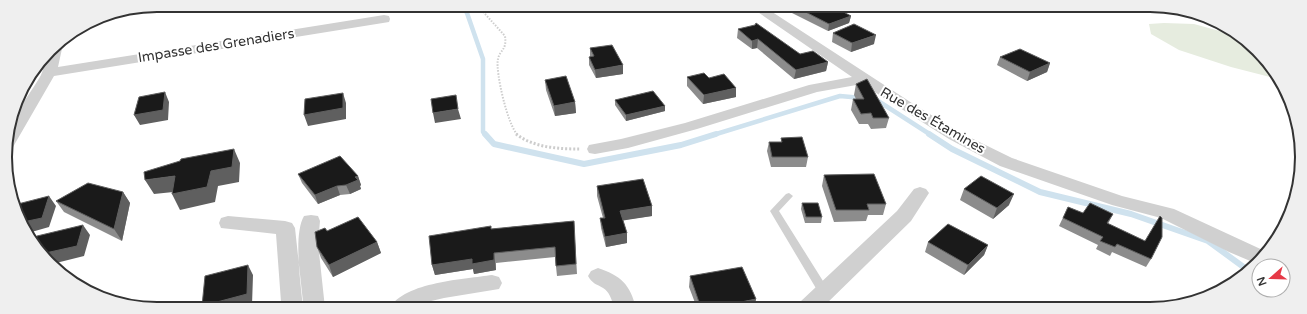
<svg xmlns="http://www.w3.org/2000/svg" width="1307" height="314" font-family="'Varela Round',sans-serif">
<rect width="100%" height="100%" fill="#fff"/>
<path fill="#e6ecdf" d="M1164 23 1194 24 1238 36 1271 65 1278 79 1231 67 1179 50 1151 34 1149 24Z"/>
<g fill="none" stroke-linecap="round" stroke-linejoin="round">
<path stroke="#cfe2ee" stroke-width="4.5" d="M461 5 467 13 483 59V132L486 135
M875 99 931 135
M713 135 840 96 862 98"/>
<path stroke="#cfe2ee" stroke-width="6" d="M485 134 494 144 584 164 681 145 716 134
M929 134 952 149 1040 192 1131 214 1208 241 1249 271"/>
<path stroke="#cdcdcd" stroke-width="2" stroke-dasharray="1.5 1.5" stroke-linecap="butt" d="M477 5 505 36C507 51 500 49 498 59 495 71 508 127 518 135"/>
<path stroke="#cdcdcd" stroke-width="3" stroke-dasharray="2 2" stroke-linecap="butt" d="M516 134C534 148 560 149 581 149"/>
<path fill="#d0d0d0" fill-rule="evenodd" d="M789 193 793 196 779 211 828 289 829 292 828 295 824 296 820 295 770 211 786 194Z"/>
<path fill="#d0d0d0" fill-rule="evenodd" d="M749 6H763L918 107 961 133 1012 158 1122 196 1174 209 1267 252 1258 264 1255 263 1229 252 1161 218 1112 205 1000 166 949 139 862 84 817 92 697 129 628 148 595 154 589 153 587 149 589 145 621 139 685 123 809 85 852 77Z
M384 15 389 16 390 19 389 22 54 76 13 147 11 151 6 152C3 125 29 97 41 75 47 62 45 50 60 41L63 44 58 67Z
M920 187 926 189 929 193 911 221 822 308H797L800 302 897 211 914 189Z
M311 215 318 216 320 221 318 243 325 308H303C301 285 293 235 304 216Z
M228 216 285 221 292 223 295 228 303 302 301 308H279L281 302 276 234 221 228 219 223 221 218Z
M598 268C621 276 630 284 636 308H614C608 280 596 291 588 276L591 271Z
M492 275 499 277 502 283 499 289 444 298 427 302 417 308H390C404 282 466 279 492 275Z"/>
</g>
<path fill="#8c8c8c" d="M778 6H842L841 11 851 16 849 23 828 31Z
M738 29 800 54 828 62 826 71 794 79 757 48 752 49 737 38Z
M833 33 874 44 851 52 832 42Z
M590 48 623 74 596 78 589 65V57H590Z
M1000 57 1050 63 1047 72 1027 81 997 65Z
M687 77 709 78 736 97 703 104 687 86Z
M545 80 575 102 576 113 555 116 546 90Z
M856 84 889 118 886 128 871 129 868 124H859L851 110 853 99H856L854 95Z
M615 100 665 106V111L626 121 615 105Z
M781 138 808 157 806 167H771L767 151 769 142H781Z
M298 174 358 176 361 185 360 186 361 189 350 194 340 195 318 204 302 183Z
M824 175 886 204 883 215H868L866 221 834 222 822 186Z
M597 186 652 206V216L623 220 627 233V243L606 247 601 228 600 218H603L597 196Z
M964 189 1009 205 993 219 960 200Z
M123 192 130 203 122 241 64 212 56 201Z
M802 203 822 217 821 223H805L801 209Z
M1068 207 1083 213 1113 214 1108 224 1151 259 1146 267 1112 252 1110 256 1096 249 1098 245 1059 226Z
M574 221 577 274 557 276 555 257 496 263V270L474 274 473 269 435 275 432 265 491 229Z
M327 231 377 242 381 253 333 277 321 258 317 247Z
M928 242 988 245 984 255 964 275 925 252Z
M690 276 755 308H697L689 287Z"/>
<path fill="#5f5f5f" d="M842 6 841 14 836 8Z
M851 16 849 23 828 31 829 24Z
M876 35 874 44 851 52 852 43Z
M758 39 757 48 752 49V41Z
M828 62 826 71 794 79 796 70Z
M1050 63 1047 72 1027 81 1030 72Z
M623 65V74L596 78 595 70Z
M736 88V97L703 104 704 95Z
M165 92 169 102 168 120 140 125 134 115Z
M343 93 346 103V119L308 126 304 115Z
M575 102 576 113 555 116 554 106Z
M665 106V111L626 121V115Z
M458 109 461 119 435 123 433 113Z
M234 149 240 163 239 182 218 186 215 202 180 210 172 194 211 171Z
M175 176 183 191 154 194 145 180Z
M358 176 361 185 360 186 361 189 350 194 346 185 355 177Z
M337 186 340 195 318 204 315 195Z
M123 192 130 203 122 241 114 229Z
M1014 194 1009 205 993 219 997 208Z
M49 196 56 206 49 227 28 233 23 222Z
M652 206V216L620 221V211Z
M83 225 90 235 84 256 52 264 41 254Z
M627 233V243L606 247 605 237Z
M377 242 381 253 333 277 329 265Z
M988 245 984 255 964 275 968 265Z
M494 253 496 270 474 274 473 269 435 275 432 265Z
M248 265 253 275 252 305 241 308H202V306Z
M756 299 755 308H711Z"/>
<path fill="#1a1a1a" stroke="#5f5f5f" d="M794 6H842L836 8 851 16 829 24Z
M756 23 800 54 813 51 828 62 796 70 758 39 752 41 738 29 755 25Z
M854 24 876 35 852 43 833 33Z
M612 45 623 65 595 70 589 57 594 56 590 48Z
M1020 49 1050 63 1030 72 1000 57Z
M704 73 709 78 724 74 736 88 704 95 687 77Z
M566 76 575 102 554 106 545 80Z
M867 79 889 118H873L871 113 861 114 853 99H864L856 84Z
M653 91 665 106 626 115 615 100Z
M165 92 163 110 134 115 139 97Z
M343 93V108L304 115 305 99Z
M456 95 458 109 433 113 431 99Z
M802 137 808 157H772L769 142H782L781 138Z
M234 149 232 167 211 171 207 187 172 194 175 176 145 180 144 172 180 161 181 159Z
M340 156 358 176 355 177 358 180 346 185 337 186 315 195 298 174Z
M874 174 886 204H867L869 210H836L824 175Z
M981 176 1014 194 997 208 964 189Z
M643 179 652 206 620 211 627 233 605 237 600 218H605L597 186Z
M88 183 123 192 114 229 56 201Z
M49 196 42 218 23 222 14 205Z
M802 203H818L822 217H806Z
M1090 203 1113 214 1107 223 1145 241 1160 216 1162 218V237L1151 259 1117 244 1115 247 1100 241 1103 237 1063 218 1068 207 1083 213Z
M358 217 377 242 329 265 317 247 315 232 325 228 327 231Z
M574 221 576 264 556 266 555 247 494 253V260L472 264V259L432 265 429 236 491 226V229Z
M948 224 988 245 968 265 928 242Z
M83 225 77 246 41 254 37 250 34 245 37 236Z
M248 265 247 294 202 306 205 276Z
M742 267 756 299 711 308H701L690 276Z"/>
<g text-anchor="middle" stroke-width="4" stroke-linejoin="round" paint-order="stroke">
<g font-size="14" fill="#333" stroke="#fff">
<text transform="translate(216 45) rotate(-9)" y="5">Impasse des Grenadiers</text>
<text transform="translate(933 120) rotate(30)" y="5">Rue des Étamines</text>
</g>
</g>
<path d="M0 0H1307V314H0ZM157 12H1150A145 145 0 0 1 1295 157V157A145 145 0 0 1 1150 302H157A145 145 0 0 1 12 157V157A145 145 0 0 1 157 12Z" fill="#efefef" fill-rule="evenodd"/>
<path fill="none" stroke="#333" stroke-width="2" d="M157 12H1150A145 145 0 0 1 1295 157V157A145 145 0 0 1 1150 302H157A145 145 0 0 1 12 157V157A145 145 0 0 1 157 12Z"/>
<g transform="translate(1271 278) rotate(250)"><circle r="19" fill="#ffffff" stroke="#adadad"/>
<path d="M0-3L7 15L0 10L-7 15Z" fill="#e63946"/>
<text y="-6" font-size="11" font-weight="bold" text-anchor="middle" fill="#333333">N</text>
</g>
</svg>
